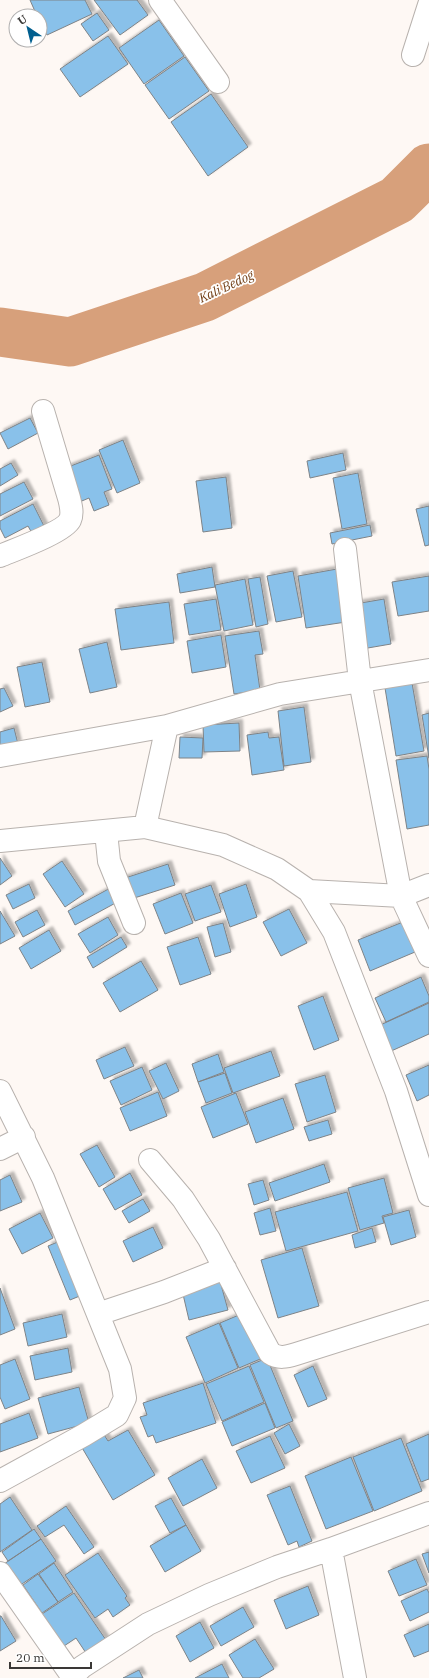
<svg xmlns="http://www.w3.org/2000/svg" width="429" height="1678" font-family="'IBM Plex Serif',serif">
<defs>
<filter id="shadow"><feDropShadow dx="3.5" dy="-3.5" stdDeviation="1" flood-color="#0004"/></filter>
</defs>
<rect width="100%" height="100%" fill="#fef8f4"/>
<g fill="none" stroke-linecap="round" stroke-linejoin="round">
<path stroke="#d7a07b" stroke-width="49" d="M0 332 70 342 205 297 397 200 429 168"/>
</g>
<path fill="#89c1ea" stroke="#7e8387" filter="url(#shadow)" d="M30 0H85L92 14 47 35 40 22V16H37Z
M94 0H137L148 15 120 35Z
M97 13 109 30 93 41 81 24Z
M159 20 184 56 144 84 119 48Z
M108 36 128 64 80 97 60 69Z
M185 57 209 91 169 119 145 85Z
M211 94 248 147 208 176 171 122Z
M30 418 38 433 8 449 0 433Z
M123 440 140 483 117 493 99 450Z
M343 453 346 470 310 478 307 461Z
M99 455 112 489 104 492 109 505 94 511 89 498 77 503 63 469Z
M11 463 18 475 0 486V469Z
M358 473 367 524 342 529 333 478Z
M226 477 232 528 203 532 196 481Z
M24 482 33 499 0 516V494Z
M33 504 45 528 33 535 28 526 5 538 0 528V521Z
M429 506V545L425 546 416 509Z
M370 525 372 536 332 544 330 533Z
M212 567 215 587 180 593 177 574Z
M337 569 346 622 306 628 298 576Z
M293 571 302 617 276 622 267 576Z
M429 576V611L398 616 392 582Z
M260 577 268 624 256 627 248 579Z
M245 579 253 625 224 631 215 585Z
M216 599 221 630 189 635 184 604Z
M384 599 391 644 362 649 355 604Z
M169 602 174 643 121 650 115 609Z
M259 631 263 654 255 655 260 690 234 694 225 636Z
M221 635 226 667 192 673 187 641Z
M107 642 117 687 90 693 79 649Z
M42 662 50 702 25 707 17 667Z
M412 683 424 751 396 756 385 688Z
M4 688 13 706 0 712V689Z
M304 707 311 762 284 766 278 711Z
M429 713V758L422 715Z
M239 723 240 751 204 752 203 725Z
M14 728 18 744 0 749V732Z
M268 732 269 738 279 737 284 770 252 775 247 735Z
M180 737 203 738 202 758H179Z
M427 756 429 769V825L407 829 396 760Z
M0 858 12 876 0 885Z
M62 861 84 894 65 907 43 874Z
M168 864 175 885 128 900 122 879Z
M29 884 35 898 13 909 6 895Z
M246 884 257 917 230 927 219 894Z
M211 885 221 912 195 921 185 894Z
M114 886 121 900 75 925 68 911Z
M181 893 193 923 165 934 153 904Z
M289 909 307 943 281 956 263 922Z
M37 910 45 925 23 937 15 922Z
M0 911 15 936 0 944Z
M108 917 118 935 90 953 78 934Z
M403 922 415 952 370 971 358 940Z
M223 923 231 952 215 957 207 927Z
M49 930 61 951 31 969 19 948Z
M121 937 127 947 93 968 87 957Z
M198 937 211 974 180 985 167 947Z
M141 961 158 990 120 1012 103 983Z
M421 977 429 996V1002L386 1022 375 998Z
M323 996 339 1040 314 1050 298 1006Z
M429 1003V1034L389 1052 378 1026Z
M125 1047 134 1066 104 1079 96 1060Z
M271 1051 280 1076 233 1093 224 1068Z
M218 1054 224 1072 198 1082 192 1064Z
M166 1063 179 1091 163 1099 149 1071Z
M429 1065V1095L417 1101 406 1075Z
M142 1067 152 1090 121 1105 110 1081Z
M225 1073 232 1093 206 1103 198 1082Z
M325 1075 336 1112 307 1122 295 1084Z
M158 1092 167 1116 130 1131 120 1108Z
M236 1093 248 1124 213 1138 201 1107Z
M283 1098 294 1129 256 1143 245 1112Z
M328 1120 332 1134 309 1141 304 1127Z
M97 1145 115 1177 99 1187 80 1154Z
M324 1164 330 1182 275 1201 269 1183Z
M130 1173 142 1195 115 1210 103 1189Z
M10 1175 22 1202 0 1211V1180Z
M384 1178 393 1213 382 1216 384 1223 360 1230 348 1188Z
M263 1180 269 1200 254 1205 248 1184Z
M347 1192 358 1231 286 1251 275 1212Z
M143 1199 150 1211 129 1223 122 1211Z
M270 1208 276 1231 260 1235 254 1213Z
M409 1210 416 1237 391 1245 383 1217Z
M40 1213 53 1238 22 1254 9 1229Z
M153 1227 163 1248 133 1262 123 1241Z
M372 1228 376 1242 355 1248 352 1235Z
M65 1239 87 1293 70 1300 48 1246Z
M302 1248 319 1306 278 1318 261 1260Z
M220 1281 228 1310 189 1320 182 1290Z
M0 1288 15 1329 0 1335Z
M246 1312 265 1357 239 1368 220 1323Z
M62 1314 67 1337 28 1346 23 1323Z
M219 1323 238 1368 205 1383 186 1337Z
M68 1348 72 1372 35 1380 30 1356Z
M267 1358 293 1421 276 1428 250 1365Z
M15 1359 30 1399 5 1409 0 1397V1365Z
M249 1366 264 1402 222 1421 206 1384Z
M313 1366 327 1399 308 1407 294 1375Z
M203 1383 216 1423 156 1443 153 1435 148 1437 140 1417 147 1415 143 1403Z
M79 1387 89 1423 48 1434 38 1398Z
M265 1403 275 1428 232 1446 222 1422Z
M29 1413 38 1438 0 1452V1424Z
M289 1424 300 1446 285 1454 274 1433Z
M128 1430 155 1475 113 1500 81 1446 103 1433 108 1441Z
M429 1434V1479L421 1482 406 1444Z
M270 1436 285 1468 251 1483 236 1451Z
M401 1438 422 1491 374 1511 353 1457Z
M351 1457 373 1511 326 1529 305 1476Z
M202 1459 217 1488 183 1506 168 1478Z
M290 1486 312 1541 299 1547 297 1541 288 1545 267 1495Z
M10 1497 32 1530 0 1552V1504Z
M171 1498 186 1525 170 1533 155 1506Z
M66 1506 94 1547 84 1554 64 1525 45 1537 37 1526Z
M186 1525 201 1551 165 1572 150 1546Z
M34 1529 41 1539 8 1561 2 1552Z
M41 1539 56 1561 19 1586 4 1564Z
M429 1552V1573L422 1554Z
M98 1553 127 1596 125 1598 130 1605 113 1617 108 1609 95 1618 65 1575Z
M416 1559 427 1585 399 1596 388 1571Z
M54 1563 73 1592 58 1602 39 1574Z
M38 1574 58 1602 42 1613 23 1585Z
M308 1586 319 1615 286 1629 274 1600Z
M427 1589 429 1593V1612L410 1621 401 1601Z
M74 1593 106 1640 86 1653 76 1638 64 1646 42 1614Z
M243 1607 254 1627 221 1646 210 1626Z
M0 1616H1L16 1641 0 1651Z
M200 1622 214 1648 190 1662 176 1636Z
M429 1624V1651L414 1657 404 1635Z
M255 1639 274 1669 259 1678H243L229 1655Z
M222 1664 229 1678H195Z
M139 1670 143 1678H123Z"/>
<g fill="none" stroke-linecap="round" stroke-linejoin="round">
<defs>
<path id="minor" d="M160 0 218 82
M413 55 429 5
M345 549 360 681 401 896 429 885
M0 556C14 550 64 532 70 520 73 513 71 506 69 498L43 411
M0 756 167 726
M145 827 167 726 280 694 429 670
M106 832 109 861 134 923
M0 841 145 827 223 845 277 869 309 891 334 932 396 1091 429 1195
M309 891 401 896 429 956
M0 1091 43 1178 120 1369 125 1398 117 1415 84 1435 0 1481
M0 1149 24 1137
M150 1160 183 1199 209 1239 270 1353C279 1359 286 1357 296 1354L429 1312
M98 1314 164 1292 225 1268
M331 1549 355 1678
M0 1573 72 1676
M71 1678 82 1667 148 1624 209 1595 277 1567 331 1549 429 1513"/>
</defs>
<use href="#minor" stroke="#b8b2ae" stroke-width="24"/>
<use href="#minor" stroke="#fff" stroke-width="22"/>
</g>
<g text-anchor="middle" stroke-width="3.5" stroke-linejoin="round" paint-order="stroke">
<g font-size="13" font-style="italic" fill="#723e15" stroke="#fff">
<text transform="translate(226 286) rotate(-25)" y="5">Kali Bedog</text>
</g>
</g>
<g transform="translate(28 28) rotate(325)"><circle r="19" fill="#ffffff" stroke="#b0afaf"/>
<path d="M0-3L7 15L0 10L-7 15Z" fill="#015f8f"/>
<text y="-6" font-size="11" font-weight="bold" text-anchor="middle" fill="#3a3836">U</text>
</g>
<path d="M10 1662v6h81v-6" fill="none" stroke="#3a3836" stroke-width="2"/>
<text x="16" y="1662" font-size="12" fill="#3a3836" stroke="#ffffff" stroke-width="3" paint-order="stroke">20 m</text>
</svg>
